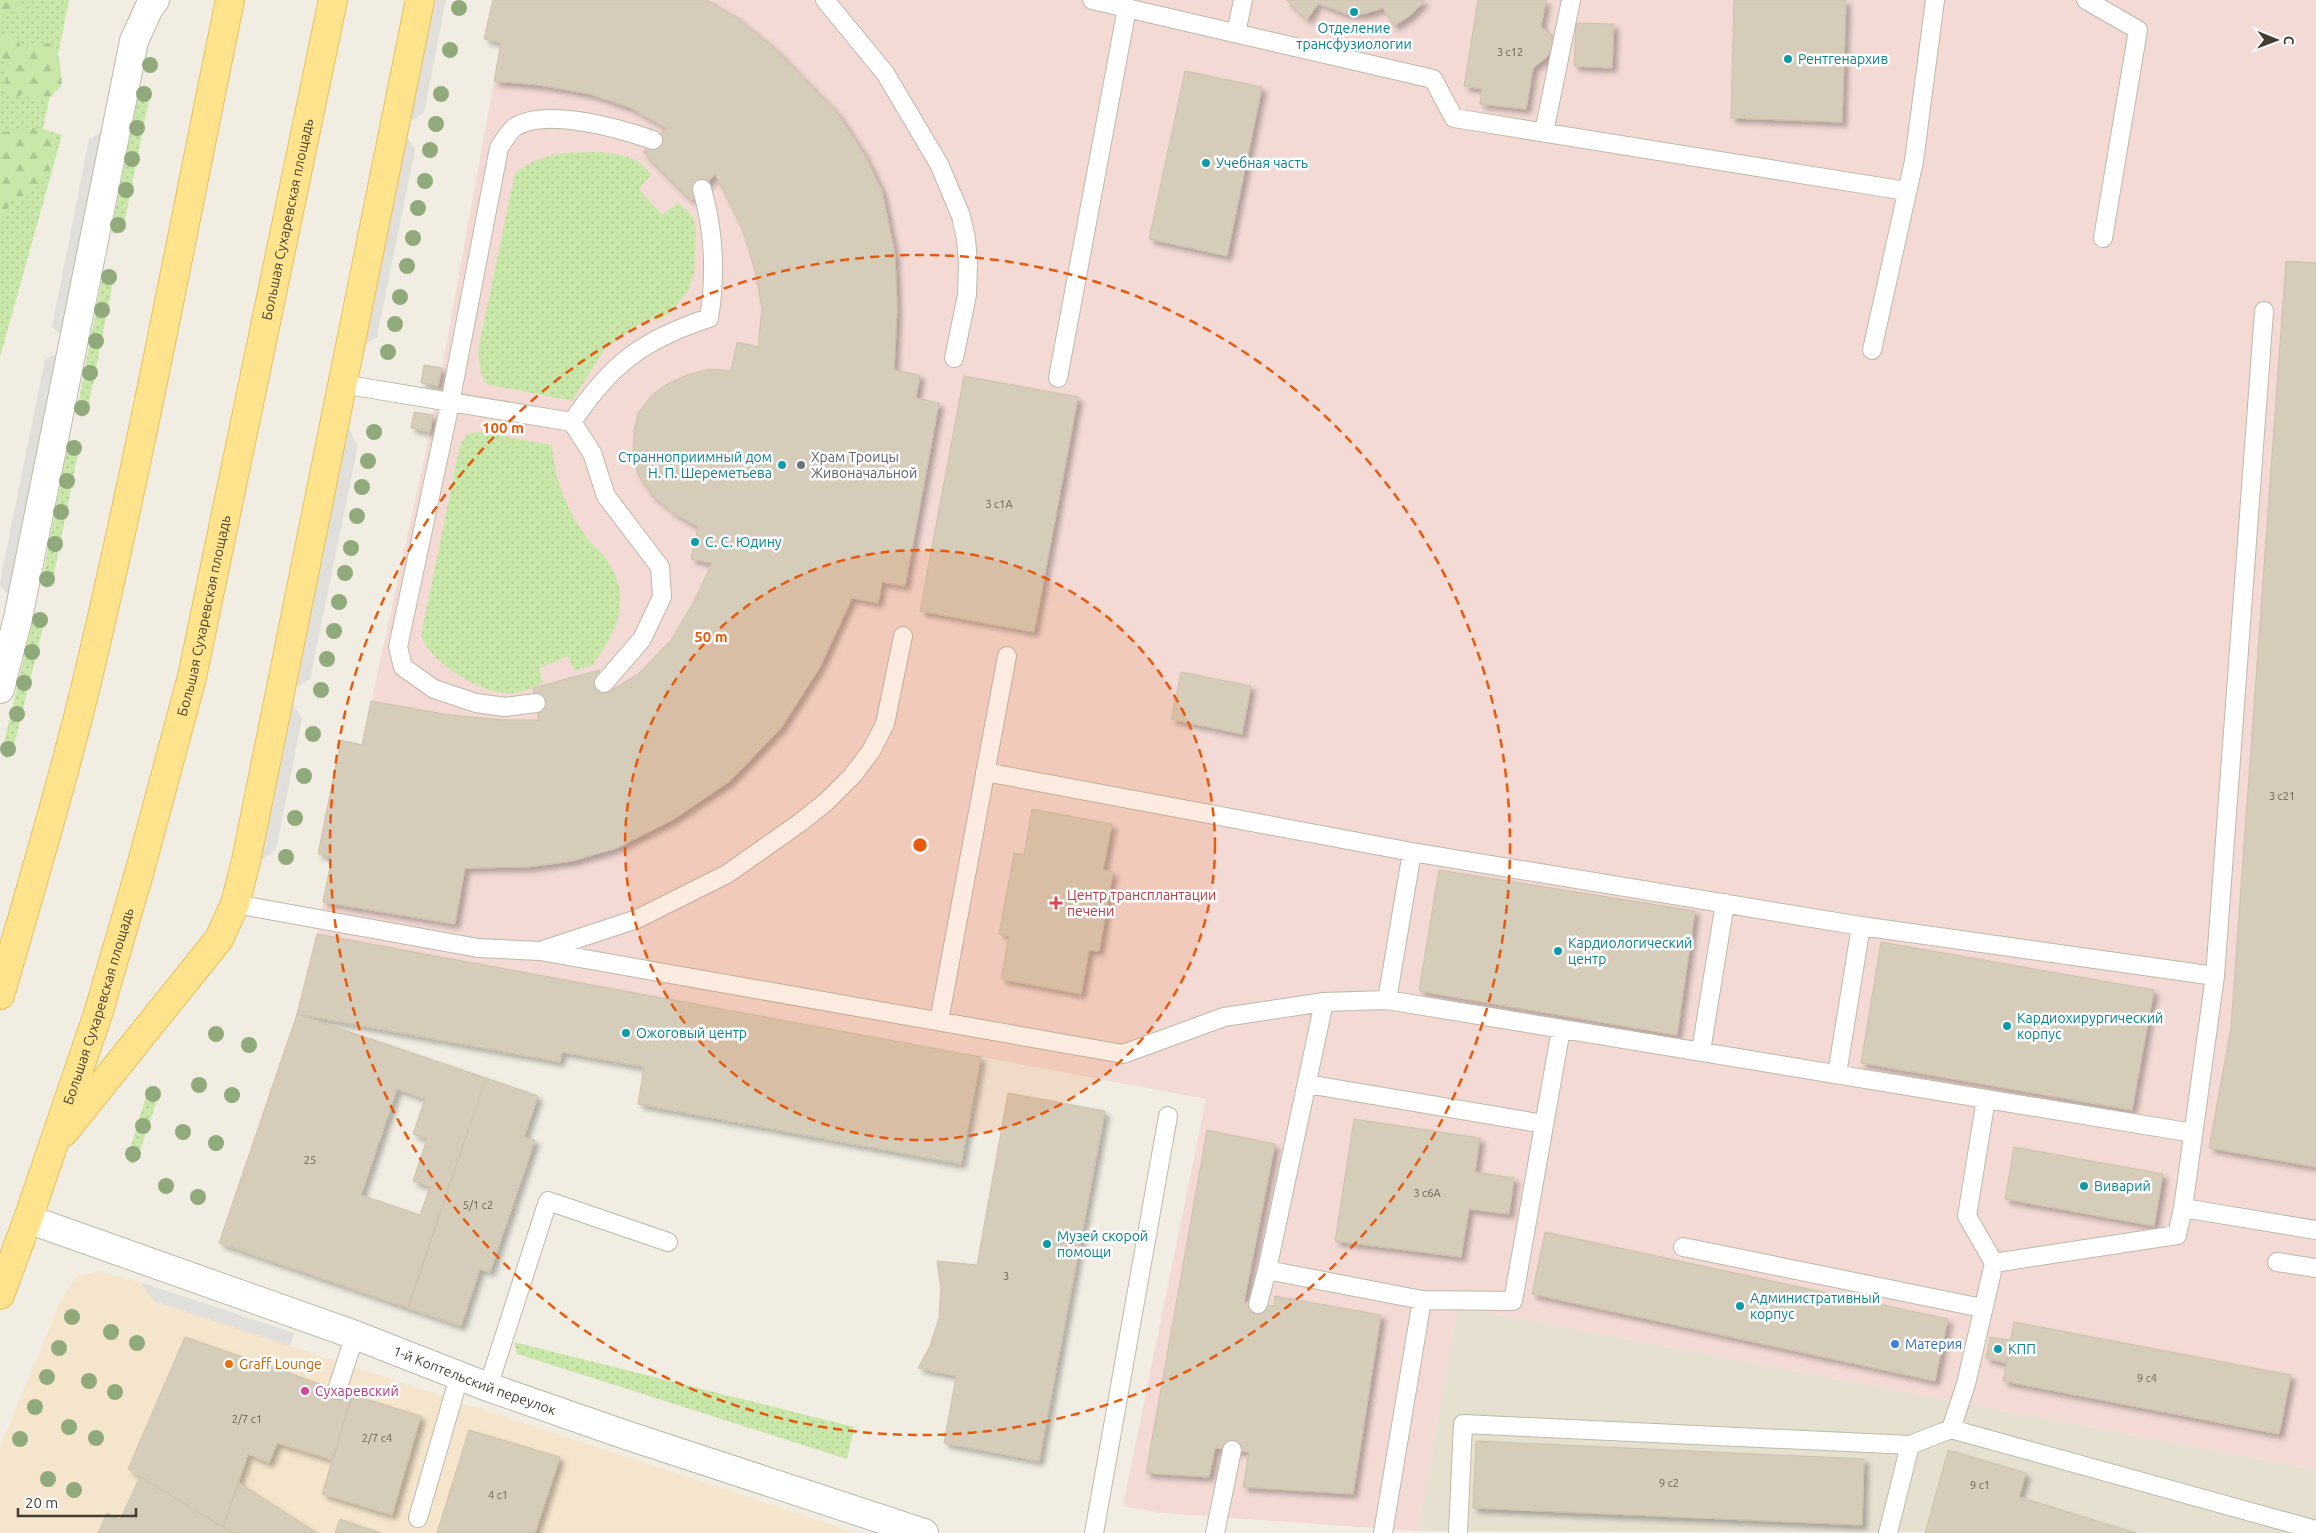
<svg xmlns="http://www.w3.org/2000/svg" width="2316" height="1533" font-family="Ubuntu,sans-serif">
<defs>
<pattern id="grass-dots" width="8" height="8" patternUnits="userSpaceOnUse" patternTransform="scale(1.25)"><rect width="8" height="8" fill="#c8e7a9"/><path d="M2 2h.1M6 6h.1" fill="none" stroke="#adc792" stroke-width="1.8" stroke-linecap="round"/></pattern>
<pattern id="forest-firs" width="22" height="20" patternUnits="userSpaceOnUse" patternTransform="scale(1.25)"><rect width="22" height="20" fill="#c8e7a9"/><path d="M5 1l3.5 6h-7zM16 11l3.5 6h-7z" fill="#adc792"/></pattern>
<filter id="shadow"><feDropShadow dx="4.5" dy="4.5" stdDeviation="2.5" flood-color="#0004"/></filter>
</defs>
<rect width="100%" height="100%" fill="#f1ede2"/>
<path fill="#e5e0d0" d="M1458 1307 2316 1470V1533L1418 1531Z"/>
<path fill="#f5e5cc" d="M97 1271 140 1282 154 1301 856 1533H0V1447L62 1298 72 1283 79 1276Z"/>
<path fill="#f3dad4" d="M493 0H2316V1470L1458 1307 1418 1531 1161 1513 1123 1506 1206 1099 982 1057 961 1164 638 1104 644 1067 562 1052 560 1062 297 1014 317 934 332 857 318 854 341 741 362 745 430 432 411 428 414 412 433 415 438 387 421 383 424 365 442 368 501 43 484 39Z"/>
<path fill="url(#grass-dots)" d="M0 0H69L43 129 62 135 0 357Z
M141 87 148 88 150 94 123 230 116 234 113 233 112 228 139 91Z
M599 152C624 155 634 155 651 174L639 189 662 215 678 203 693 217 696 230 694 274 688 291 668 315 661 319 646 320 620 337 604 350 572 401 486 384 481 373 478 351 515 173C546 151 563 153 599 152Z
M110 269 115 273 114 277 87 413 82 417 78 415 77 410 103 274 106 270Z
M478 432 552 445C554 477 566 508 584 534 590 544 601 550 607 560 633 600 617 630 593 665L575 671 568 656 539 668 543 682C533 687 525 692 514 693 483 696 432 664 421 636L460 445 468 434Z
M75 440 79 444V448L52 584 47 588 43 586 42 581 68 445Z
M38 612 44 613 45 619 12 754 6 758 3 756 2 751 34 616Z
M156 1086 159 1090V1094L137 1160 134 1163H130L127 1159 148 1090 150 1087Z
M514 1342 854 1427 847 1459 517 1354Z"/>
<path fill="url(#forest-firs)" d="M0 0H20V8L4 16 0 15Z
M2 33 18 38 21 49C30 48 38 44 46 43 61 41 61 75 62 85L47 101 34 98 26 92 18 97 4 92 7 64 0 58V35Z
M30 127 46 131 54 140 57 153 47 176 34 191 11 201 0 220V133Z"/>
<path fill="#e1dfdb" d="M431 0H446L424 113 407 124Z
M107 129 66 339 52 327 89 139Z
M405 133 415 150 377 337 362 346Z
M63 351 12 600 0 585V582L45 359Z
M346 423 358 446 310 679 292 690Z
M290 700 302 718 276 850 257 863Z
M140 1282 294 1333 290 1346 154 1301Z"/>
<path fill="#d6ccba" stroke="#cec2ab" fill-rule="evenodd" filter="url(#shadow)" d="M493 0H707L736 17 773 47 838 114 864 154 882 191 895 255 897 309 894 370 920 375 916 398 939 403 905 586 882 582 878 603 852 598 820 667 781 728 730 781 674 819 617 848 572 861 528 867 465 868 455 924 323 902 332 857 318 854 341 740 362 745 371 701 450 715 502 720H539L533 688 599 670 607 693 638 674 671 640 694 601 712 563 691 559 698 527 675 514 653 496 638 475 633 455 634 431 638 413 651 396 665 385 687 375 709 369 731 371 737 342 758 347 762 309 755 270 742 228 715 174 692 201 643 152 666 128 631 108 590 94 539 85 494 81 501 43 484 39Z
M1286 0H1425L1411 15 1394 26 1383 8 1363 14H1346L1318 3 1307 20Z
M1478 0H1546L1541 26 1552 37 1553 48 1548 56 1533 68 1526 109 1480 104 1482 89 1464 86Z
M1734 0H1846L1842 122 1731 118Z
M1576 23 1614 24 1612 68 1574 66Z
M1185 71 1262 87 1227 256 1149 239Z
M2286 261 2316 263V1167L2209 1148 2231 1027Z
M424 365 442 368 438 386 421 383Z
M964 376 1078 397 1034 632 920 611Z
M414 412 433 415 430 432 411 428Z
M1181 672 1251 686 1242 734 1171 719Z
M1032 809 1112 824 1103 870 1113 872 1099 951 1089 950 1081 994 1001 979 1009 936 999 934 1014 853 1024 855Z
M1439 870 1695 911 1677 1035 1419 991Z
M317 934 981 1057 961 1164 638 1104 644 1067 562 1052 560 1062 297 1014Z
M1881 942 2154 990 2132 1110 1861 1063Z
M297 1014 486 1078 408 1308 219 1243ZM397 1089 425 1099 413 1134 427 1139 413 1181 430 1187 420 1215 361 1195Z
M486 1078 538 1096 524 1137 535 1140 490 1272 480 1269 461 1326 408 1308Z
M1008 1093 1105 1111 1039 1461 944 1443 956 1376 918 1368 930 1346 939 1318 941 1288 937 1261 977 1265Z
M1354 1119 1480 1138 1475 1172 1514 1178 1509 1214 1469 1209 1461 1257 1335 1241Z
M1207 1130 1275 1144 1244 1302 1274 1306 1275 1296 1381 1315 1353 1494 1243 1487 1249 1452 1215 1448 1209 1477 1146 1473Z
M2014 1147 2163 1174 2154 1226 2005 1199Z
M1545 1232 1948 1319 1935 1381 1532 1294Z
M2014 1322 2291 1375 2279 1434 2003 1381Z
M185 1337 352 1395 333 1460 277 1443 269 1463 248 1454 223 1527 128 1469Z
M1990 1337 2010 1340 2006 1363 1986 1358Z
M352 1395 421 1416 392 1515 322 1494Z
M469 1430 560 1457 535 1533H437Z
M1476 1441 1864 1459 1862 1525 1473 1508Z
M1948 1450 2026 1473 2019 1497 2136 1533H1925Z
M140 1477 223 1527 233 1533H98L107 1513 120 1520Z
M239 1483 317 1533H233L223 1527Z
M340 1519 381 1533H335Z"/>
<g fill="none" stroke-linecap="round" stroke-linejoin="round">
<defs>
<path id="service" d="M825 0 885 73 939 164 961 216 966 239 968 263 967 295 954 358
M1092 0 1433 79 1454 118 1906 191
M2086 0 2138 30 2103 238
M1236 33 1243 0
M1544 132 1571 0
M2264 311 2215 976 2183 1208 2316 1230
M1872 350 1914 161 1935 0
M1058 378 1127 8
M342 384 572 422 592 453 606 496 660 567 662 597 642 639 604 683
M572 422C611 364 642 340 709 318 716 275 714 231 702 189
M536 703 505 707 476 703 434 689 403 667 398 647 450 403 499 148C503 142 509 131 515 127 547 107 621 129 653 140
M985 772 1412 852 1861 926 2215 976
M235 904 478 948 540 951 637 919 727 874 801 822 826 802 853 775 871 751 885 724 903 636
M540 951 1123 1054 1224 1017 1324 1002 1267 1270 1258 1304
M1387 1000 1412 852
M1324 1002 1387 1000 2193 1133
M939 1021 1007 656
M1701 1051 1725 903
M1837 1074 1861 926
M1307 1084 1544 1124
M1683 1247 1982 1308
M2277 1262 2316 1268
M1994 1263 2177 1235 2183 1208
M1267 1270 1422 1300 1383 1533
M1422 1300 1513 1301 1561 1029
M488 1387 548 1201 668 1242
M337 1390 355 1335
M1951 1429 1966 1384 1994 1263 1967 1216 1986 1099
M1910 1445 1951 1429 2316 1530
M418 1518 459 1377
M1094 1533 1168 1116
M1215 1533 1232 1450
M1458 1533 1463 1424 1910 1445 1888 1533"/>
<g id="tertiary">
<path d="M0 689 18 618 134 41 149 8 155 0"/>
<path id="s1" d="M28 1219 355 1335 488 1387 626 1435 924 1533"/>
</g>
<g id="primary">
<path d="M0 995C31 888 63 781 89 673 142 450 184 224 230 0"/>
<path d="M64 1132 219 939 235 904 246 861 420 0"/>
<path id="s2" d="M0 1295 28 1219 98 1014 140 870 192 677 333 0"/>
</g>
</defs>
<use href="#service" stroke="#c0b8a8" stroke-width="20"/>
<use href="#tertiary" stroke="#c0b8a8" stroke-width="30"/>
<use href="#primary" stroke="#e5c25d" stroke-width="30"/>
<use href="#service" stroke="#fff" stroke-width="18"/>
<use href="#tertiary" stroke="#fff" stroke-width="28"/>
<use href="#primary" stroke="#ffe48d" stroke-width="28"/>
</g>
<g fill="#90aa7b">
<circle cx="459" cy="8" r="8"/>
<circle cx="450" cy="50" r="8"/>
<circle cx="150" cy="65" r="8"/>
<circle cx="144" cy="94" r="8"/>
<circle cx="441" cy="94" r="8"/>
<circle cx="436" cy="124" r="8"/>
<circle cx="137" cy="128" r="8"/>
<circle cx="430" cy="150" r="8"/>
<circle cx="132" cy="159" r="8"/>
<circle cx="425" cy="181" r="8"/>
<circle cx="126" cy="190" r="8"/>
<circle cx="418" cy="208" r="8"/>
<circle cx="118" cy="225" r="8"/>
<circle cx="413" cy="238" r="8"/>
<circle cx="407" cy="266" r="8"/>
<circle cx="109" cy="277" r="8"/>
<circle cx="400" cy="297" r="8"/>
<circle cx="102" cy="310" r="8"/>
<circle cx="395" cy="324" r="8"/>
<circle cx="96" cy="341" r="8"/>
<circle cx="388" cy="352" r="8"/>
<circle cx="90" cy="373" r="8"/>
<circle cx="82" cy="408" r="8"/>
<circle cx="374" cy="432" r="8"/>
<circle cx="74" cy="448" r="8"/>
<circle cx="368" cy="461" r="8"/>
<circle cx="67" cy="481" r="8"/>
<circle cx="362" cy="487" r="8"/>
<circle cx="61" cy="512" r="8"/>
<circle cx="357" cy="516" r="8"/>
<circle cx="55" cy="544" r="8"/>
<circle cx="351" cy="548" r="8"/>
<circle cx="345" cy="573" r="8"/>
<circle cx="47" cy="579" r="8"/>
<circle cx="339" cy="602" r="8"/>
<circle cx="40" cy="620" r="8"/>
<circle cx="334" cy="631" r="8"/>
<circle cx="32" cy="652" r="8"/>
<circle cx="327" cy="659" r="8"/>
<circle cx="24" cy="683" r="8"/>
<circle cx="321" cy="690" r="8"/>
<circle cx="17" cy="714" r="8"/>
<circle cx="313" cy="734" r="8"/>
<circle cx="8" cy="749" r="8"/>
<circle cx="304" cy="776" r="8"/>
<circle cx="295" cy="818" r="8"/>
<circle cx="286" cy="857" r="8"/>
<circle cx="216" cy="1034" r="8"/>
<circle cx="249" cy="1045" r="8"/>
<circle cx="199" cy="1085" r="8"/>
<circle cx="153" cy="1094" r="8"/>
<circle cx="232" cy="1095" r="8"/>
<circle cx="143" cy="1126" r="8"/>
<circle cx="183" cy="1132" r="8"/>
<circle cx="216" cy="1143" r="8"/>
<circle cx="133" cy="1154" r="8"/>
<circle cx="166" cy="1186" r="8"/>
<circle cx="198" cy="1197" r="8"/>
<circle cx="72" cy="1317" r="8"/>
<circle cx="111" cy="1332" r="8"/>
<circle cx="137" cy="1343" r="8"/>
<circle cx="59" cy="1348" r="8"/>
<circle cx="47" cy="1377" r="8"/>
<circle cx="89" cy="1381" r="8"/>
<circle cx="115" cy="1392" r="8"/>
<circle cx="35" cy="1407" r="8"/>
<circle cx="69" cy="1427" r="8"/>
<circle cx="96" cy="1438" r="8"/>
<circle cx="20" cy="1439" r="8"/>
<circle cx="48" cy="1479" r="8"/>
<circle cx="74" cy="1490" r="8"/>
</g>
<circle cx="920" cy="845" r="295" fill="#e8590c" fill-opacity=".12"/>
<g fill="none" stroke="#e8590c" stroke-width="2.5" stroke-dasharray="9 6">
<circle cx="920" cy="845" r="295"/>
<circle cx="920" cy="845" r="590"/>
</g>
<g fill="#0f9aa8" stroke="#fff" stroke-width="2">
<circle cx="1354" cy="12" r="5"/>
<circle cx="1788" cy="59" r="5"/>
<circle cx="1206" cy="163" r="5"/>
<circle cx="782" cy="465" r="5"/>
<circle cx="695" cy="542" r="5"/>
<circle cx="1558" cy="951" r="5"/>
<circle cx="2007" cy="1026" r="5"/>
<circle cx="626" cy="1033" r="5"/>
<circle cx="2084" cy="1186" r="5"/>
<circle cx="1047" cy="1244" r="5"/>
<circle cx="1740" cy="1306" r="5"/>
<circle cx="1998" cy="1349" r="5"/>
</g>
<circle fill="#6b7280" stroke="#fff" stroke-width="2" cx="801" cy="465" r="5"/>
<path fill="#e0444e" stroke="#fff" stroke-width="2" d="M1053.5 895.5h5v5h5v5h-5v5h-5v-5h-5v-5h5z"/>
<circle fill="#3f7fe0" stroke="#fff" stroke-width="2" cx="1895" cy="1344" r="5"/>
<circle fill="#e8710a" stroke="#fff" stroke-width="2" cx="229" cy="1364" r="5"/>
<circle fill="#d1479c" stroke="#fff" stroke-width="2" cx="305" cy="1391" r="5"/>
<g text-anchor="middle" stroke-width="5" stroke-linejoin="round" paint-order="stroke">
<g font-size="11" fill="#686155">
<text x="1510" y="56">3 с12</text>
<text x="999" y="508">3 с1А</text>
<text x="2282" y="800">3 с21</text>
<text x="310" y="1164">25</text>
<text x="1427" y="1197">3 с6А</text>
<text x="478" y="1209">5/1 с2</text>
<text x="1006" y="1280">3</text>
<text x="2147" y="1382">9 с4</text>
<text x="247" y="1423">2/7 с1</text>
<text x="377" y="1442">2/7 с4</text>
<text x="1669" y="1487">9 с2</text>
<text x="1980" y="1489">9 с1</text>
<text x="498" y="1499">4 с1</text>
</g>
<g font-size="14" fill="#0d838f" stroke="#fff" text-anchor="start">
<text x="1354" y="33" text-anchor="middle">Отделение<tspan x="1354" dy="16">трансфузиологии</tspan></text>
<text x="1798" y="64">Рентгенархив</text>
<text x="1216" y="168">Учебная часть</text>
<text x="772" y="462" text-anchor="end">Странноприимный дом<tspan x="772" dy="16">Н. П. Шереметьева</tspan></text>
<text x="705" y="547">С. С. Юдину</text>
<text x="1568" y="948">Кардиологический<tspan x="1568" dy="16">центр</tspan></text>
<text x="2017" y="1023">Кардиохирургический<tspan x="2017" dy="16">корпус</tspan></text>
<text x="636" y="1038">Ожоговый центр</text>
<text x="2094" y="1191">Виварий</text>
<text x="1057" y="1241">Музей скорой<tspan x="1057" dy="16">помощи</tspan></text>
<text x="1750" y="1303">Административный<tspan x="1750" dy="16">корпус</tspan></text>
<text x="2008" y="1354">КПП</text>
</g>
<g font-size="14" fill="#433d33" stroke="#fff">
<text dy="5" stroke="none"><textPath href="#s2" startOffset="1115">Большая Сухаревская площадь</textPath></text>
<text dy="5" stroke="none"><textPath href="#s2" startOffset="710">Большая Сухаревская площадь</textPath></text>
<text dy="5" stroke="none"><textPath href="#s2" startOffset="305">Большая Сухаревская площадь</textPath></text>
<text dy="5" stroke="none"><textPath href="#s1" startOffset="475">1-й Коптельский переулок</textPath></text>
</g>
<g font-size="14" fill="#5b616d" stroke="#fff" text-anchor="start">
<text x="811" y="462">Храм Троицы<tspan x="811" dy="16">Живоначальной</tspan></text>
</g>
<g font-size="14" fill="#be3a42" stroke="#fff" text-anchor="start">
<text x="1067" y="900">Центр трансплантации<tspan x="1067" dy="16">печени</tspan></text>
</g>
<g font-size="14" fill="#366cbe" stroke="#fff" text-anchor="start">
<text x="1905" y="1349">Материя</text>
</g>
<g font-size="14" fill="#c56008" stroke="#fff" text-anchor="start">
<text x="239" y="1369">Graff Lounge</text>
</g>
<g font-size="14" fill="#b23c85" stroke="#fff" text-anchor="start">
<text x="315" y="1396">Сухаревский</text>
</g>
</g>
<circle cx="920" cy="845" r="8" fill="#e8590c" stroke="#fff" stroke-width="2.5"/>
<g font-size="15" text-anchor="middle" font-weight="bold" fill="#e8590c" stroke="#fff" stroke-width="5" stroke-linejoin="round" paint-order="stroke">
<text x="503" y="433">100 m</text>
<text x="711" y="642">50 m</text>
</g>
<g transform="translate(2276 40) rotate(91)" stroke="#ffffff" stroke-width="4" paint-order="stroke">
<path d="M0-4L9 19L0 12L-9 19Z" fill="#433d33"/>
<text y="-8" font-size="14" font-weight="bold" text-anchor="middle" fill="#433d33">С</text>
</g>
<path d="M18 1508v8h118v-8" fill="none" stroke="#433d33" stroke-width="2.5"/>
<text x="25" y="1508" font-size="15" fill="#433d33" stroke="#ffffff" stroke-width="4" paint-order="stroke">20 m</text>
</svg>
